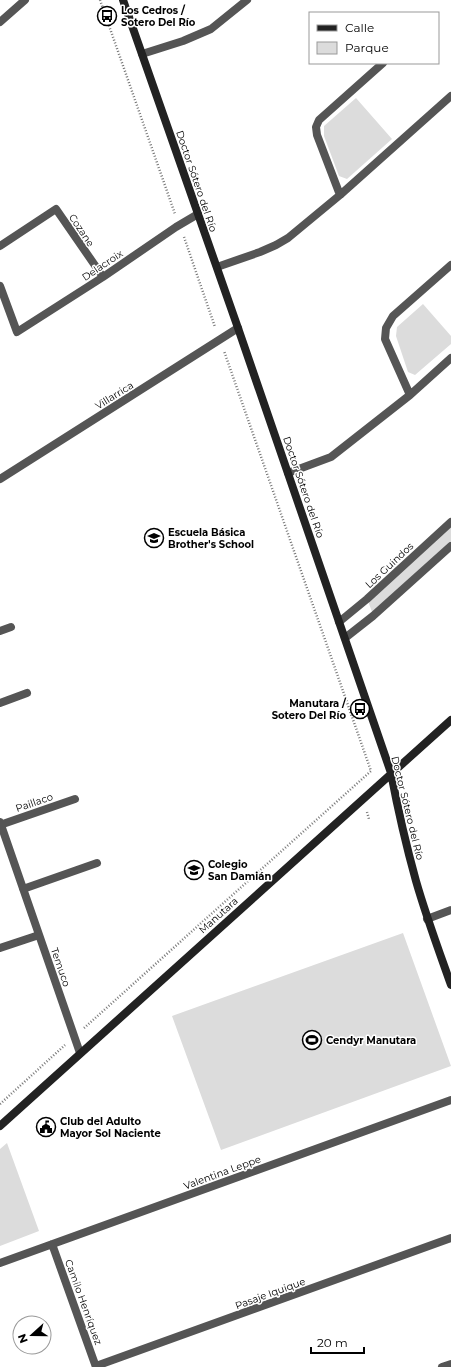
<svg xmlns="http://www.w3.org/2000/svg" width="451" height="1367" font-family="Montserrat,sans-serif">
<rect width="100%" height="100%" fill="#fff"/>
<path fill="#dcdcdc" d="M356 98 392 139 347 179 339 176 324 136V126Z
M423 304 451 336V344L415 375 408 372 396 336 397 327Z
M451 525V541L372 612 368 601Z
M403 933 451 1066 221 1150 172 1016Z
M7 1143 39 1231 0 1246V1149Z"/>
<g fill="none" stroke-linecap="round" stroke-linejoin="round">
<path stroke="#777" stroke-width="2.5" stroke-dasharray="1 2" stroke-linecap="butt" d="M100 0 175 214
M184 237 215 327
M367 812 369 819
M84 1028 371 771 224 351
M0 1104 65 1045"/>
<path stroke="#555" stroke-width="8" d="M0 22 25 0
M427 919 451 910"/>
<path stroke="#555" stroke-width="8" d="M142 54 183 41 211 29 247 0
M340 195 317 135 316 127 319 120 383 63
M0 246 56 209 103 277
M217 267 260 252 276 245 288 238 340 195 451 96
M0 286 17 332 103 277 176 227 198 214
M410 395 385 339 386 328 393 316 451 265
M288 473 331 457 410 395 451 358
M0 479 238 328
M339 622 367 599 451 522
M0 631 11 627
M345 638 373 616 451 546
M0 703 27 693
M0 822 80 1053
M0 825 75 799
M23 889 97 863
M0 948 39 935
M52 1244 96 1367
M0 1263 451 1100
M96 1366 451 1238
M442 1367 451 1364"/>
<path stroke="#222" stroke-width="8" d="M123 0 238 328 391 773C398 810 406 845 416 881 426 916 439 951 451 985
M0 1126 451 720"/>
</g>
<defs>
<symbol id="bus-ring" viewBox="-11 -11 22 22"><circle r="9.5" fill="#fff" stroke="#000" stroke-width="1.5"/><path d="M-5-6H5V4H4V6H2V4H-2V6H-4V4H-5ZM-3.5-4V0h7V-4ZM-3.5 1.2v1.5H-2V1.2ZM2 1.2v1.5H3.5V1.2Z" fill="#000"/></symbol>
<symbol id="school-ring" viewBox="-11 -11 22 22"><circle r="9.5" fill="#fff" stroke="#000" stroke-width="1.5"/><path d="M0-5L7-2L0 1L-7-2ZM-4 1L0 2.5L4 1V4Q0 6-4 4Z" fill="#000"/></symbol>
<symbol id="stadium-ring" viewBox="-11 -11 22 22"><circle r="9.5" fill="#fff" stroke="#000" stroke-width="1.5"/><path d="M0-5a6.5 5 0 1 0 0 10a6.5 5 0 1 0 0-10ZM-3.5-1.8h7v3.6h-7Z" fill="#000"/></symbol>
<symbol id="civic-ring" viewBox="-11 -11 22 22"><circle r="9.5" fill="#fff" stroke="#000" stroke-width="1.5"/><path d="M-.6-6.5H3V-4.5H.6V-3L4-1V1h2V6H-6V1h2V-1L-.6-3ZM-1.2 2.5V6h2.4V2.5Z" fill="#000"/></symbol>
</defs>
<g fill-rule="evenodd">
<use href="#bus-ring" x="96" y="5" width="22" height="22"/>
<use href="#school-ring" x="143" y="527" width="22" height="22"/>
<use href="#bus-ring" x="349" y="698" width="22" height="22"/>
<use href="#school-ring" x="183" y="859" width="22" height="22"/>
<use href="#stadium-ring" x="301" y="1029" width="22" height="22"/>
<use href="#civic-ring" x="35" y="1116" width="22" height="22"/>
</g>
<g text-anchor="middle" stroke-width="3" stroke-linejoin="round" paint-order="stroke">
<g font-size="10" font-weight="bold" fill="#000" stroke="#fff" text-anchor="start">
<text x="121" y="14">Los Cedros /<tspan x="121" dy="12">Sotero Del Río</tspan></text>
<text x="168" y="536">Escuela Básica<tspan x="168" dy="12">Brother's School</tspan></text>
<text x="346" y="707" text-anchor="end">Manutara /<tspan x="346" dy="12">Sotero Del Río</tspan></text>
<text x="208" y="868">Colegio<tspan x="208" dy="12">San Damián</tspan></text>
<text x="326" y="1044">Cendyr Manutara</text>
<text x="60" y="1125">Club del Adulto<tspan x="60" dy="12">Mayor Sol Naciente</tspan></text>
</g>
<g font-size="10" fill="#000" stroke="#fff">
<text transform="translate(197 181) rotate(71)" y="4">Doctor Sótero del Río</text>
<text transform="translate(82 230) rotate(56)" y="4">Cozane</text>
<text transform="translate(102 265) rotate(-34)" y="4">Delacroix</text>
<text transform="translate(114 395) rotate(-32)" y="4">Villarrica</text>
<text transform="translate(304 487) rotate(71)" y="4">Doctor Sótero del Río</text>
<text transform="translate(389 565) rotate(-43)" y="4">Los Guindos</text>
<text transform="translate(34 802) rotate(-19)" y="4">Paillaco</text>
<text transform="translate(408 808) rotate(76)" y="4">Doctor Sótero del Río</text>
<text transform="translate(218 915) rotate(-42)" y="4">Manutara</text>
<text transform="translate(61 967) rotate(71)" y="4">Temuco</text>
<text transform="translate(222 1172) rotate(-20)" y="4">Valentina Leppe</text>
<text transform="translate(270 1293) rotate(-20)" y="4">Pasaje Iquique</text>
<text transform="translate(84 1302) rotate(70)" y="4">Camilo Henríquez</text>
</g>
</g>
<rect x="309" y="12" width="130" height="52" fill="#ffffff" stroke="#999999"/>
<rect x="317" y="25" width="20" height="6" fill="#222222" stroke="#999999"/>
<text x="345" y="32" font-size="12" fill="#000000">Calle</text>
<rect x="317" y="42" width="20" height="12" fill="#dcdcdc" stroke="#999999"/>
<text x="345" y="52" font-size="12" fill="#000000">Parque</text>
<g transform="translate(32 1335) rotate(249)"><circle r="19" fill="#ffffff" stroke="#999999"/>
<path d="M0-3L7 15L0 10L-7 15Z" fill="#000000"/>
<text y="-6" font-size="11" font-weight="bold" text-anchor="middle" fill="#000000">N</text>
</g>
<path d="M311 1347v6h53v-6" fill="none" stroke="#000000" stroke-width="2"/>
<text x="317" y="1347" font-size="12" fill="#000000" stroke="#ffffff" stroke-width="3" paint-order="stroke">20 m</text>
</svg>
